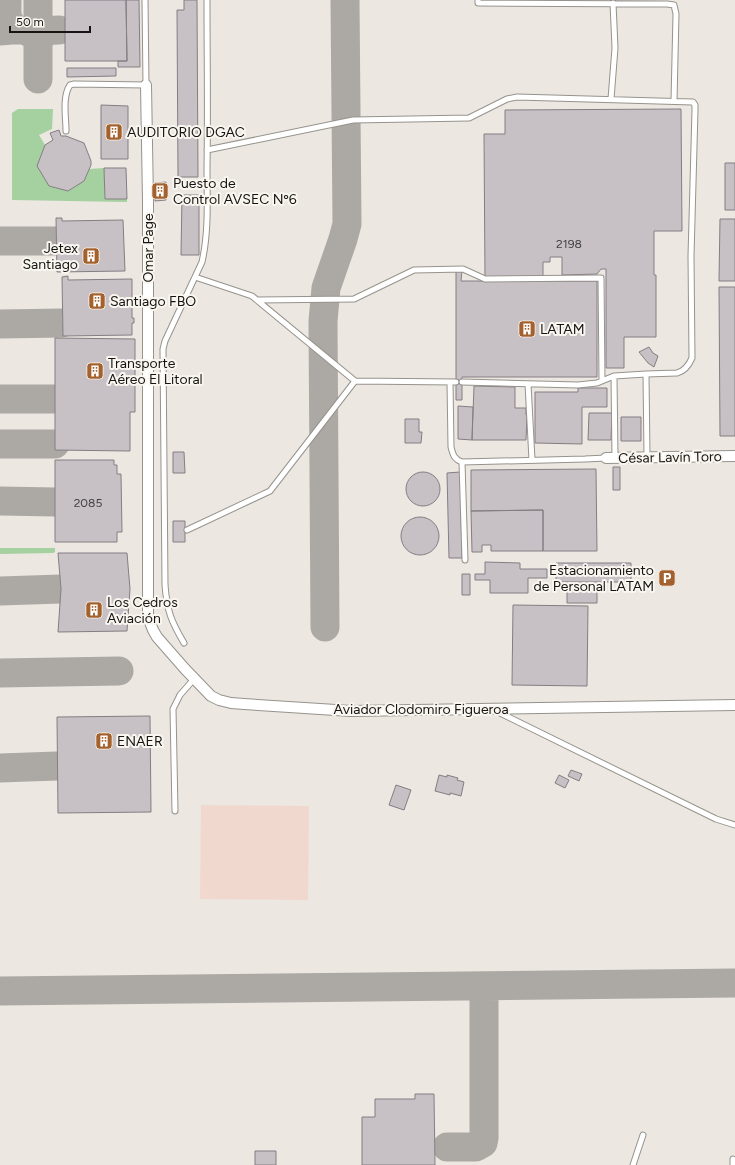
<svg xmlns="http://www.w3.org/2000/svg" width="735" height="1165" font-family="Figtree,sans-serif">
<rect width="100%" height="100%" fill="#ece7e1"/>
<path fill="#f1d8cf" d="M201 805 309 806 308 900 200 899Z"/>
<path fill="#a5d09f" d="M18 109H53L52 129 39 135 45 145 38 166 49 186 68 191 84 181 89 169 104 168 105 199H127V202L12 200V113Z
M55 548V552L53 553 0 554V548Z"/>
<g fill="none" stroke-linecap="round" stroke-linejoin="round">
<path stroke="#aca8a4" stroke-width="29" d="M7 0C7 14 5 20 17 30
M38 0V79
M0 31C15 30 29 26 38 41 45 31 47 30 59 30
M0 241H57
M0 324 62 323
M0 399H55
M0 444H55
M0 501 55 502
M0 591 61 589
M325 627 323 321 326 288 343 239 347 224 345 0
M0 673 119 671
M0 768 57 766
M0 991 735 983
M447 1147H476L483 1143 484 1138V986"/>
</g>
<path fill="#c7c1c6" stroke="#847e83" d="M65 0H126L127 61H65Z
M126 0H139L140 67H118V61H127Z
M184 0H197L198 177H178L177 10H184Z
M67 68H116V76L67 77Z
M101 105 128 106V159H101Z
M681 109 682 231H654V275H656V337H624V368H606V269H601L597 274 562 275V257H550V262H543V277L485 278 484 134H505V110Z
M59 130 61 136H66L84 143 91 161V165L84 181 68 191 49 186 37 166 45 145 53 140 50 133Z
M725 163H735V210H725Z
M104 168H126L127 199H105Z
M166 182V200L155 201V183Z
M182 195H199V255H181Z
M56 218H62V221L123 220 125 271 57 272Z
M720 219H735V281H719Z
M456 270H462L461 281H597V377H462V400H456Z
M68 276V280L132 279V318H134V323H132V335L63 336 62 277Z
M719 287H735V436H720Z
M55 338 135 339V412H130V451L55 450Z
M649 347 653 353 658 356 654 367 648 363 639 352Z
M474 386 515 387V408H526V415H527L526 440H472Z
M578 388H607V407H582V444L535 443V392H578Z
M458 406 473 407 472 440 458 439Z
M589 413H612L611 440H588Z
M621 417H641V441H621Z
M405 419H419V432H422L421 443H405Z
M173 452H184L185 473H173Z
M55 460H114V465H117V474H121L122 532H117V542H55Z
M613 467H620V490H613Z
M596 469 597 551H543V510L471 511V470Z
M406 489a17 17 0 1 1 34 0a17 17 0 1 1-34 0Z
M460 472 462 558H449L447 473Z
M543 510V551H491V545H482V552H472L471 511Z
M401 536a19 19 0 1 1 38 0a19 19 0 1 1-38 0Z
M173 521H185V542H173Z
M58 553H127L130 589 127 631 58 632 61 589Z
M485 562 520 563V569H547V578H528V593H490V580H475V574H485Z
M556 563H631V582H556Z
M462 574H470V595H462Z
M567 590H597V603H567Z
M513 605 588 606 587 686 512 685Z
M150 716 151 812 58 813 57 717Z
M571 770 582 774 579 781 568 776Z
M439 775 447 777V775L458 778 457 780 464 782 461 796 450 793V795L435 791Z
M559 775 569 780 565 788 555 783Z
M396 785 411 790 404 810 389 805Z
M415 1094H434L435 1165H362V1117H375V1099H415Z
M255 1151H276V1165H255Z"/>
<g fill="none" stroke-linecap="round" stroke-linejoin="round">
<defs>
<path id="lane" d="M478 0V3L667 4 674 5 676 14 674 101
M611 99 615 48 613 3
M66 131C66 117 62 97 70 85L74 84 146 85 145 0
M207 150 353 120 469 118 507 99 517 97 693 102 695 105V110L691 256 692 358C689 365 685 371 677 373L646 374 647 457
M195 277 252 296 355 381 456 382
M257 300 354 299 414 270 463 269 485 279 601 278 602 381
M614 376 615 457
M450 382 451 447C453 455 454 459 462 462
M462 382 578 385 597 383 614 376 646 374
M528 384 532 460
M187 530 270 491 355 381
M465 560 462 462 585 459 606 458
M184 643C171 621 167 611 165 585L163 349 165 341 202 262C209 231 207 199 207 168 208 112 207 56 207 0
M496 711 716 819 735 825
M175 811 173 709 180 695 194 679
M633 1165 643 1135
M733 1165V1159"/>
<path id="street" d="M146 85 148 201V617L153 630 157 637 185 669 211 696 219 700 231 703 244 704 351 711 735 705
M606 458 735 456"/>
</defs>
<use href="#lane" stroke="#96938d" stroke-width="7"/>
<use href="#street" stroke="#96938d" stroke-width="12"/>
<use href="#lane" stroke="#fff" stroke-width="5"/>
<use href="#street" stroke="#fff" stroke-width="10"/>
</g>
<defs>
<symbol id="building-square" viewBox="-11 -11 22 22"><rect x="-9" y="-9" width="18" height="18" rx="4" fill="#a3612d" stroke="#f9f5ef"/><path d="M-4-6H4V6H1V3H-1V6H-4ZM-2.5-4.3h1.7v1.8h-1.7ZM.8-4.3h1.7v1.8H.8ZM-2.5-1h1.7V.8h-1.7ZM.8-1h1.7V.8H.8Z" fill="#fff"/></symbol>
<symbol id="parking-square" viewBox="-11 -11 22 22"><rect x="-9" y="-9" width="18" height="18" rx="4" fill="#a3612d" stroke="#f9f5ef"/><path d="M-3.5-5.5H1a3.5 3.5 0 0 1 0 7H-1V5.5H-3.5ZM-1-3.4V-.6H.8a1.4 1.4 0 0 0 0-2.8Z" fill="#fff"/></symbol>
</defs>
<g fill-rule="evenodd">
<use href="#building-square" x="104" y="122" width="20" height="20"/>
<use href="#building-square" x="150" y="181" width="20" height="20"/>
<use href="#building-square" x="81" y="246" width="20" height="20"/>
<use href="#building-square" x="87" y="291" width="20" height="20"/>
<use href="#building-square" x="517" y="319" width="20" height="20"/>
<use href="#building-square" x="85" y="361" width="20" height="20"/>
<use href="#parking-square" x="657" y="568" width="20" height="20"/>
<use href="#building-square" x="84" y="600" width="20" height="20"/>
<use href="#building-square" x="94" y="731" width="20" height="20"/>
</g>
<g text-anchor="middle" stroke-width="4" stroke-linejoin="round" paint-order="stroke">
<g font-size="12" fill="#423f3f">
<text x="569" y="248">2198</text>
<text x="88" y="507">2085</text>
</g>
<g font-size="14" fill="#161412" stroke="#f9f5ef" text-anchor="start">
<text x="127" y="137">AUDITORIO DGAC</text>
<text x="173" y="188">Puesto de<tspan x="173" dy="16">Control AVSEC Nº6</tspan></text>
<text x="78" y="253" text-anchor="end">Jetex<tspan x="78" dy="16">Santiago</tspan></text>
<text x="110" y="306">Santiago FBO</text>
<text x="540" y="334">LATAM</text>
<text x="108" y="368">Transporte<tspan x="108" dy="16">Aéreo El Litoral</tspan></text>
<text x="654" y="575" text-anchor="end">Estacionamiento<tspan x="654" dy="16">de Personal LATAM</tspan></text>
<text x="107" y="607">Los Cedros<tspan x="107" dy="16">Aviación</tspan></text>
<text x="117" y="746">ENAER</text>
</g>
<g font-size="14" fill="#161412" stroke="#f9f5ef">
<text transform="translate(148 248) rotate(-90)" y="5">Omar Page</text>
<text transform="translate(670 457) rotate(-1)" y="5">César Lavín Toro</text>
<text x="421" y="714">Aviador Clodomiro Figueroa</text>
</g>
</g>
<path d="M10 26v6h80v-6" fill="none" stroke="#161412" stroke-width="2"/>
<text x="16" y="26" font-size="12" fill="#161412" stroke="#f9f5ef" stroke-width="3" paint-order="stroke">50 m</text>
</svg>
